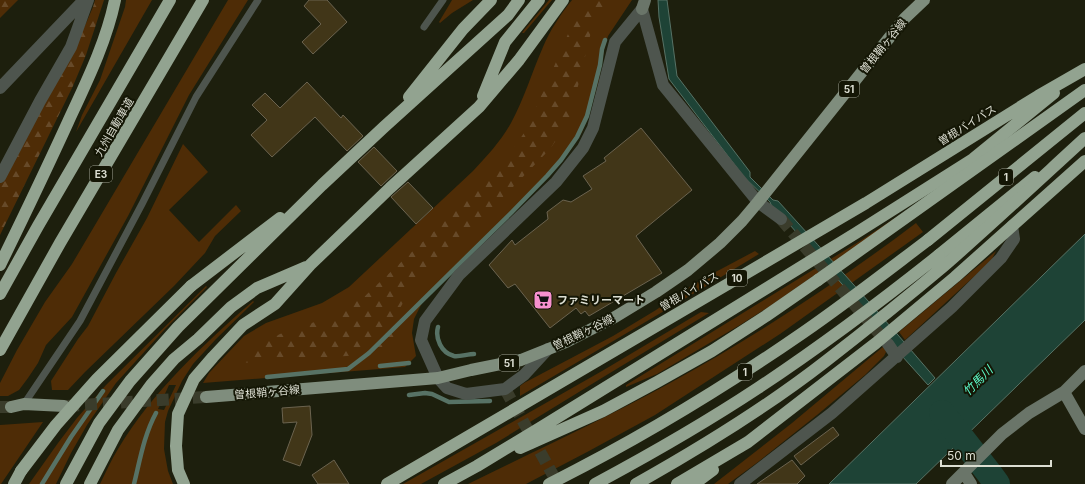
<svg xmlns="http://www.w3.org/2000/svg" width="1085" height="484" font-family="Inter,'Noto Sans JP',sans-serif">
<defs>
<pattern id="forest-firs" width="22" height="20" patternUnits="userSpaceOnUse"><rect width="22" height="20" fill="#4e2c06"/><path d="M5 1l3.5 6h-7zM16 11l3.5 6h-7z" fill="#674a29"/></pattern>
</defs>
<rect width="100%" height="100%" fill="#1d1f0d"/>
<path fill="#4e2c06" fill-rule="evenodd" d="M126 0H152L76 132 82 115 100 80 125 7Z
M228 0H248L189 95 128 216 72 317 46 345 38 363 28 378 19 390 8 396H0V383L17 350 45 302 72 264Z
M452 0H473L452 13 440 23 439 22Z
M549 0H552L524 33H522L524 30Z
M572 0H632L608 36 604 50 599 79 588 117 582 132 567 155 547 178 517 209 424 299 414 319 412 333 416 356 405 367 203 383 209 373 225 356 244 336 266 323 322 303 349 287 473 171C487 156 501 141 511 123 524 99 532 72 543 47 550 30 561 14 572 0Z
M183 144 208 172 169 210 199 242 236 205 241 211 215 236 205 253 174 286 85 372 68 390H52L51 381 78 339 88 326 116 273 147 218Z
M927 197 770 306 740 325 657 374 626 387V385L860 241Z
M916 223 923 232 780 334 655 415 589 451 526 484H468C535 451 604 419 670 383 756 336 838 282 916 223Z
M755 251 759 254 698 291 520 396V386L524 383 613 336 656 310 688 288 708 276Z
M996 251 992 259 980 271 905 340 899 332Z
M206 286 207 287 165 329 116 383 87 425 71 453 56 484H29L58 443 77 418 106 385Z
M253 301 254 302 216 339 193 364 182 381 168 411 165 422 164 449 168 471 173 484H100C106 472 111 460 118 449 153 391 203 345 253 301ZM169 385H176L164 410 158 409Z
M701 312 709 313 605 376 496 443 421 484H403L602 371Z
M884 346 886 352 884 356 865 375 817 415 758 462 728 484H714L792 423Z
M43 422 1 484H0V425Z"/>
<path fill="url(#forest-firs)" d="M0 0H18L0 18Z
M95 0H104L86 55 73 86 0 235V181L69 59 87 21 93 7Z
M592 0H612L591 32 571 115 561 133 550 149 409 293 397 313V343L394 350 377 354 240 363 255 347 280 334 326 318 364 297 499 170 524 133 550 76 571 27Z"/>
<path fill="#1e4336" stroke="#577265" d="M658 0H667L677 76 750 172V177L773 200 778 201C831 259 884 318 935 378L928 385 893 346 894 343 782 216 772 207 770 202 744 177 669 79 659 17Z
M1085 234V320L916 484H829Z"/>
<g fill="none" stroke-linecap="round" stroke-linejoin="round">
<path stroke="#577265" stroke-width="4.5" d="M438 327C435 338 441 353 454 356 459 357 468 354 474 354
M380 366 409 363
M267 377 348 369 369 353 511 213 547 176 561 160 577 137 587 116 600 65 602 49 605 40
M409 395 425 393 432 394 449 402 490 401
M42 484 71 437 103 391
M134 484C140 460 144 435 156 413"/>
<path stroke="#1e4336" stroke-width="26" d="M942 413 989 473 997 484"/>
</g>
<path fill="#413618" stroke="#6b634f" d="M309 0H327L347 22 313 54 302 42 321 24 304 6Z
M307 82 341 118 343 115 363 136 347 151 315 117 272 157 251 135 267 120 252 105 265 93 280 108Z
M641 128 692 190 636 236 662 273 589 316 585 311 581 314 576 308 550 328 515 284 508 288 489 265 512 240 515 245 548 219 547 212 563 200 571 202 592 189 583 176 606 161 604 158Z
M374 147 397 171 381 186 358 162Z
M408 182 433 208 416 224 391 197Z
M310 406 312 435 300 466 283 460 297 422 283 423 282 408Z
M833 427 839 435 801 465 794 456Z
M334 460 349 484H318L312 475Z
M792 460 805 476 797 484H757Z"/>
<g fill="none" stroke-linecap="round" stroke-linejoin="round">
<path stroke="#3a3c2b" stroke-width="12" stroke-dasharray="12 6" stroke-linecap="butt" d="M781 219 888 344
M505 389 558 484"/>
<path stroke="#3a3c2b" stroke-width="12" stroke-dasharray="12 6" stroke-linecap="butt" d="M67 406 206 397
M0 407H11"/>
<path stroke="#4e554e" stroke-width="7" d="M424 27 443 0
M24 404 80 321 142 204 196 97 258 0"/>
<path stroke="#4e554e" stroke-width="12" d="M642 9 663 85 758 202 781 219
M0 88 84 0
M0 177 40 101 71 47 88 0
M888 344 897 357
M548 349 524 375 505 389 466 394 447 388 438 378 421 340 425 321 459 275 556 182 583 148 593 128 615 42 642 9
M740 484 832 413 952 307 1001 258 1014 239 1012 226"/>
<path stroke="#6a7569" stroke-width="12" d="M642 9 645 0
M1064 392 1085 429
M964 473 971 484
M952 484 1002 434 1029 413 1064 392 1085 371"/>
<path stroke="#7f8d7d" stroke-width="12" d="M206 397 438 378 471 370 521 360 566 342 615 317 656 292 688 270 720 243 742 221 758 202 905 18 924 0
M11 407 24 404 64 406"/>
<path stroke="#92a390" stroke-width="12" d="M483 96 505 42 539 0
M409 97 463 29 491 0
M928 240 1085 113
M939 255 1035 177
M0 265C23 218 46 170 68 122 86 83 106 43 115 0
M191 286 280 218
M0 294 38 226 170 0
M0 350 60 243 203 0
M520 448 603 411 657 382 712 351 766 316 818 280
M14 484 21 471
M66 484 99 423 130 381 178 327 322 185 384 127 508 15 519 0
M90 484 118 430 151 385 174 359 198 339 231 307 257 288 306 267
M184 484 178 470 176 446 178 414 194 379 213 357 243 325 275 304 310 265 390 188 479 107 519 60 563 0
M387 484 866 203 1038 96 1085 69
M444 484 477 466 540 428 856 233 973 159 1054 93
M677 484 748 442 876 343 955 277 1085 161
M694 484 713 470"/>
<path stroke="#92a390" stroke-width="12" d="M818 280 1085 90
M21 471 56 425 97 379 191 286
M549 484C637 440 723 388 804 332 846 303 887 271 928 240
M595 484C651 454 705 423 758 388 820 347 880 302 939 255
M636 484C702 447 767 407 826 361 866 330 906 298 944 266 992 224 1038 181 1085 138"/>
</g>
<defs>
<symbol id="supermarket-square" viewBox="-11 -11 22 22"><rect x="-9" y="-9" width="18" height="18" rx="4" fill="#f790ce" stroke="#141605"/><path d="M-6-5.5h2.5l.6 2H6L4.5 2H-2.5L-4.4-4H-6ZM-1.5 3.2a1.3 1.3 0 1 0 .1 0ZM3 3.2a1.3 1.3 0 1 0 .1 0Z" fill="#111"/></symbol>
</defs>
<g fill-rule="evenodd">
<use href="#supermarket-square" x="532" y="289" width="22" height="22"/>
</g>
<g text-anchor="middle" stroke-width="4" stroke-linejoin="round" paint-order="stroke">
<g fill="#141605" stroke="#a0a294" stroke-width="1">
<rect x="839" y="81" width="20" height="16" rx="3"/>
<rect x="90" y="166" width="22" height="16" rx="3"/>
<rect x="999" y="169" width="14" height="16" rx="3"/>
<rect x="727" y="270" width="20" height="16" rx="3"/>
<rect x="499" y="355" width="20" height="16" rx="3"/>
<rect x="738" y="364" width="14" height="16" rx="3"/>
</g>
<g font-size="10" font-weight="bold" fill="#dcded2">
<text x="849" y="93">51</text>
<text x="101" y="178">E3</text>
<text x="1006" y="181">1</text>
<text x="737" y="282">10</text>
<text x="509" y="367">51</text>
<text x="745" y="376">1</text>
</g>
<g font-size="11" fill="#dcded2" stroke="#141605">
<text transform="translate(883 46) rotate(-51)" y="4">曽根鞘ヶ谷線</text>
<text transform="translate(967 125) rotate(-32)" y="4">曽根バイパス</text>
<text transform="translate(114 127) rotate(-60)" y="4">九州自動車道</text>
<text transform="translate(689 291) rotate(-30)" y="4">曽根バイパス</text>
<text transform="translate(583 332) rotate(-26)" y="4">曽根鞘ヶ谷線</text>
<text transform="translate(267 392) rotate(-5)" y="4">曽根鞘ヶ谷線</text>
</g>
<g font-size="11" font-weight="bold" fill="#dcded2" stroke="#141605" text-anchor="start">
<text x="557" y="304">ファミリーマート</text>
</g>
<g font-size="12" font-style="italic" fill="#5dfbca" stroke="#141605">
<text transform="translate(978 381) rotate(-45)" y="4">竹馬川</text>
</g>
</g>
<path d="M941 460v6h110v-6" fill="none" stroke="#dcded2" stroke-width="2"/>
<text x="947" y="460" font-size="12" fill="#dcded2" stroke="#141605" stroke-width="3" paint-order="stroke">50 m</text>
</svg>
